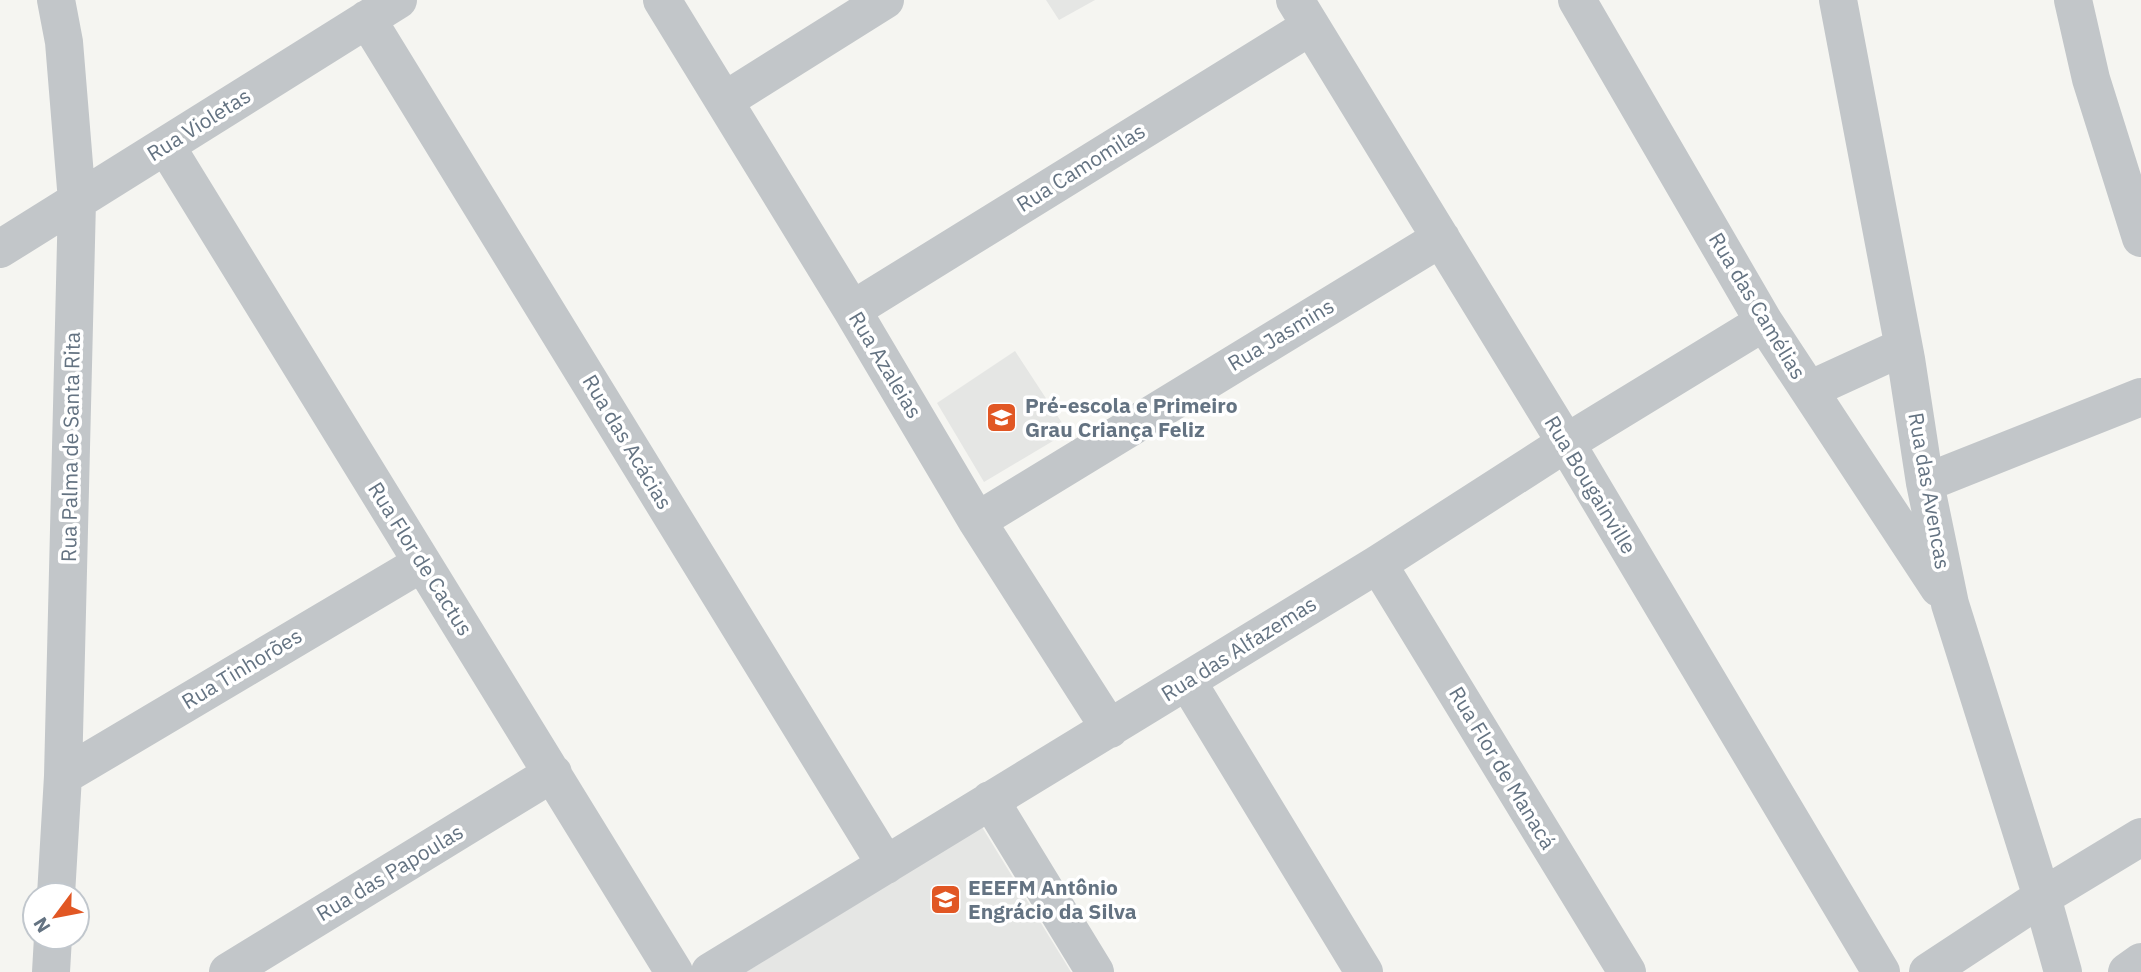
<svg xmlns="http://www.w3.org/2000/svg" width="2141" height="972" font-family="'IBM Plex Sans',sans-serif">
<rect width="100%" height="100%" fill="#f5f5f1"/>
<path fill="#e5e6e4" d="M1046 0H1095L1059 20Z
M1015 351 1068 432 984 482 937 403Z
M982 827 1071 972H746Z"/>
<g fill="none" stroke-linecap="round" stroke-linejoin="round">
<path stroke="#c2c6c9" stroke-width="38" d="M56 0 64 42 77 201 63 776 56 895
M662 0 852 310 977 521 1110 729
M1295 0 1566 443 1881 972
M1577 0 1764 322 1939 588
M1838 0 1906 359 1925 483 1950 604 2042 897 2063 972
M2073 0 2091 79 2141 238
M367 19 886 865
M724 101 885 0
M166 146 674 972
M0 249 398 0
M852 310 1311 26
M1809 390 1903 347
M1925 483 2141 397
M977 521 1441 238
M1378 564 1627 972
M1187 681 1364 972
M63 776 422 563
M990 800 1095 972
M51 972 53 937
M228 972 553 773
M710 972 1378 564 1566 443 1764 322
M1928 972 2042 897 2141 837
M2127 972 2141 962"/>
</g>
<defs>
<symbol id="school-square" viewBox="-11 -11 22 22"><rect x="-9" y="-9" width="18" height="18" rx="4" fill="#e15724" stroke="#fff"/><path d="M0-5L7-2L0 1L-7-2ZM-4 1L0 2.5L4 1V4Q0 6-4 4Z" fill="#fff"/></symbol>
</defs>
<g fill-rule="evenodd">
<use href="#school-square" x="984" y="400" width="35" height="35"/>
<use href="#school-square" x="928" y="882" width="35" height="35"/>
</g>
<g text-anchor="middle" stroke-width="7" stroke-linejoin="round" paint-order="stroke">
<g font-size="21" fill="#647382" stroke="#fff">
<text transform="translate(199 125) rotate(-32)" y="7">Rua Violetas</text>
<text transform="translate(1081 168) rotate(-32)" y="7">Rua Camomilas</text>
<text transform="translate(1757 306) rotate(59)" y="7">Rua das Camélias</text>
<text transform="translate(1281 335) rotate(-31)" y="7">Rua Jasmins</text>
<text transform="translate(885 365) rotate(59)" y="7">Rua Azaleias</text>
<text transform="translate(627 442) rotate(59)" y="7">Rua das Acácias</text>
<text transform="translate(71 447) rotate(-89)" y="7">Rua Palma de Santa Rita</text>
<text transform="translate(1590 485) rotate(59)" y="7">Rua Bougainville</text>
<text transform="translate(1929 491) rotate(80)" y="7">Rua das Avencas</text>
<text transform="translate(420 559) rotate(58)" y="7">Rua Flor de Cactus</text>
<text transform="translate(1239 649) rotate(-32)" y="7">Rua das Alfazemas</text>
<text transform="translate(242 669) rotate(-31)" y="7">Rua Tinhorões</text>
<text transform="translate(1502 768) rotate(59)" y="7">Rua Flor de Manacá</text>
<text transform="translate(390 873) rotate(-31)" y="7">Rua das Papoulas</text>
</g>
<g font-size="21" font-weight="bold" fill="#647382" stroke="#fff" text-anchor="start">
<text x="1025" y="413">Pré-escola e Primeiro<tspan x="1025" dy="24">Grau Criança Feliz</tspan></text>
<text x="968" y="895">EEEFM Antônio<tspan x="968" dy="24">Engrácio da Silva</tspan></text>
</g>
</g>
<g transform="translate(56 916) rotate(238)"><circle r="33" fill="#ffffff" stroke="#c1c7cd" stroke-width="2"/>
<path d="M0-5L12 26L0 18L-12 26Z" fill="#e15724"/>
<text y="-10" font-size="19" font-weight="bold" text-anchor="middle" fill="#647382">N</text>
</g>
</svg>
